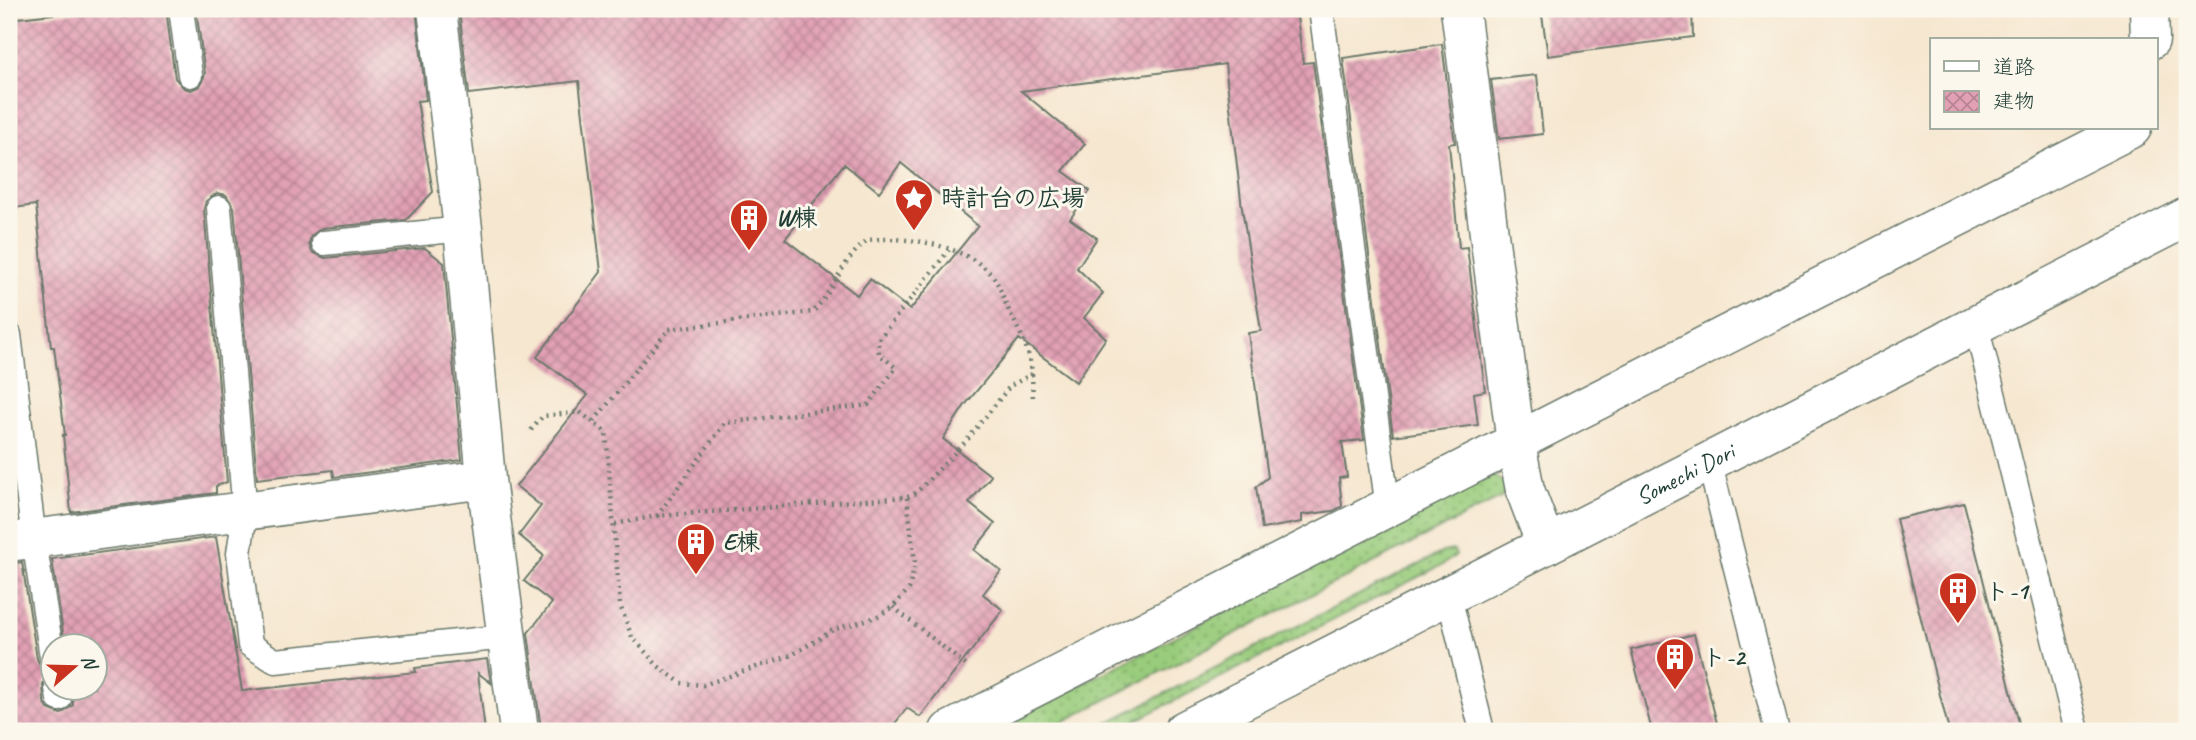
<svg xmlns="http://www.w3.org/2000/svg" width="2196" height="740" font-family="Caveat,'Klee One',sans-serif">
<defs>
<pattern id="grass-dots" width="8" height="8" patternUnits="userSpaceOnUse" patternTransform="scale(1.75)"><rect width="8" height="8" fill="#99cc7c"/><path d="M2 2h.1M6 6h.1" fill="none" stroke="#7ca766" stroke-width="1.8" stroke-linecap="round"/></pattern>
<pattern id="building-cross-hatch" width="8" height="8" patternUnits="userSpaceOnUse" patternTransform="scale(1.75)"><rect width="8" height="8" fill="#e2a0b5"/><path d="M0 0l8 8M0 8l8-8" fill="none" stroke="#b78494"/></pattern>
</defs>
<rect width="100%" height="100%" fill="#fbf7ec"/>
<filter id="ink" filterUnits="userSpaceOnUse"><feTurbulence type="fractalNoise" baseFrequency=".0143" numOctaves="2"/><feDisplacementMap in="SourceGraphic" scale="14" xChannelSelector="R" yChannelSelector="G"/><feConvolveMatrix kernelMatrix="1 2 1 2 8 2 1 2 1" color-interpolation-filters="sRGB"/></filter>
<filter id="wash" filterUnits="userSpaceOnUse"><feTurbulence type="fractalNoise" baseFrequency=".00686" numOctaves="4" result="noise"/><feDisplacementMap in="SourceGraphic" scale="28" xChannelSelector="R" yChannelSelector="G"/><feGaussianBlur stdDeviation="1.57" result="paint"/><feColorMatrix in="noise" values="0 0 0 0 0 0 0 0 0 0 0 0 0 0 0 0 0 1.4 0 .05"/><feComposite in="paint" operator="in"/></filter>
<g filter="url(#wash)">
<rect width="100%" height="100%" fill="#f6e7d0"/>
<path fill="url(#grass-dots)" stroke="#5c8458" stroke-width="2" d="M1492 475 1502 481 1510 493 1045 731H990Z
M1454 550 1456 555 1444 564 1115 731H1091L1443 552Z"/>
<g id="blocks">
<path fill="url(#building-cross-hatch)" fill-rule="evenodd" d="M98 9H166L175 78 184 88 191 90 200 86 205 74 196 9H416L426 100 417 101 433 192 406 220 322 228 311 236 309 244 312 252 325 258 425 248 444 263 462 460 334 477 333 470 257 479 234 207 226 195 217 193 206 201 204 209 227 482 216 486V493L71 512 63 435H65L54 347H51L36 205 14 208 9 176V19Z
M459 9H1296L1303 63 1313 62 1364 440 1342 442 1347 477 1339 478 1342 506 1333 511 1302 515V522L1262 529 1256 487 1268 477 1248 333 1261 331 1242 208 1225 64 1021 91 1085 144 1063 171 1090 191 1070 219 1097 238 1077 268 1103 293 1084 318 1106 338 1076 382 1019 339 965 405 943 439 991 476 969 503 995 524 974 550 1001 571 983 594 1003 610 920 717 907 708 889 731H552L540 722 528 633 552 603 524 581 544 556 519 535 541 506 516 486 588 395 537 357 601 272 579 81 469 94ZM901 163 978 226 910 310 870 279 857 295 785 239 844 164 879 192Z
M1541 9H1692L1693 37 1548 56Z
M1442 44 1455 143 1449 144 1459 248 1467 247 1485 391 1474 393 1478 425 1393 436 1343 58Z
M1537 75 1543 134 1499 139 1491 80Z
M1964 503 2021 731H1949L1896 519Z
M216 537 242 691 416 672 415 668 487 659 491 683 478 673 485 731H9V564L22 562 37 659 41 667 52 672 43 684 44 702 48 709 61 714 73 705 72 688H94V646H65L52 559Z
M1694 634 1719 731H1652L1631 650Z"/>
</g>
</g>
<g filter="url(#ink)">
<use href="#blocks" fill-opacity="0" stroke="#6a786b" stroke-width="2"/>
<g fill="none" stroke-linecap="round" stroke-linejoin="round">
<defs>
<path id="service" d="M181 9 190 75
M1321 9 1388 509
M219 208 245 513 239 553 250 645 275 661 506 637
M324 243 463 229
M1976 325 2077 731
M9 335 34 540 52 657
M1709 461 1777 731
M1449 596 1482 731
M57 688 59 699"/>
<path id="minor" d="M437 9 463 229 486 479 519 731
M1460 9 1516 443 1525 490 1546 545
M2149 9 2150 40
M9 542 486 479
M949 731 2132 128"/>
<g id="tertiary">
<path id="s1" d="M1183 731 2187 217"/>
</g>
</defs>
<use href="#service" stroke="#6a786b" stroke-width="27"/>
<use href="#minor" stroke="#6a786b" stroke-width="41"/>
<use href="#tertiary" stroke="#6a786b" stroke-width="41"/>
<path stroke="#6a786b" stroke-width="4.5" stroke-dasharray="2 5" stroke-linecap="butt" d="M1032 374 1033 400
M594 421 669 329 813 312C835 289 842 259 868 240 906 236 963 244 991 274 1000 284 1004 301 1010 313 1021 334 1030 351 1032 374L1010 386 968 439 916 493 907 497 657 516 615 524
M531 430 543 416 580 412 606 432 620 605 632 637 658 666 681 683 703 685 792 655 833 630 876 617 893 607 909 589 915 564 907 497
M657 516 725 423 868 405 896 368 879 354 878 340 949 250
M893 607 967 666"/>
<use href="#service" stroke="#fff" stroke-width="24"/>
<use href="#minor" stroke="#fff" stroke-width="38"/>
<use href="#tertiary" stroke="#fff" stroke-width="38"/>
</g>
</g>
<defs>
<symbol id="sight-pin" viewBox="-11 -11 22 30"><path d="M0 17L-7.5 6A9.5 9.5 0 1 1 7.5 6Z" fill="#c8321e" stroke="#fbf7ec"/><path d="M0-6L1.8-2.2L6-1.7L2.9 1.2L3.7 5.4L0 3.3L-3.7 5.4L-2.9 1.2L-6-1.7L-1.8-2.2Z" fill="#fff"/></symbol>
<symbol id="building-pin" viewBox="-11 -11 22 30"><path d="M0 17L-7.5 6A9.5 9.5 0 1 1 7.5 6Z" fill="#c8321e" stroke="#fbf7ec"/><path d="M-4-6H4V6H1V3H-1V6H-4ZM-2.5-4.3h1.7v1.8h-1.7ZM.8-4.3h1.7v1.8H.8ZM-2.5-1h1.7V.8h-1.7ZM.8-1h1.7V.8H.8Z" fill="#fff"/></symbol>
</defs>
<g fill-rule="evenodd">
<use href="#sight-pin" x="892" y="176" width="44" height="60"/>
<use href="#building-pin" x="727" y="196" width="44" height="60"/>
<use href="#building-pin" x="674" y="520" width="44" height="60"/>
<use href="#building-pin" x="1936" y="569" width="44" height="60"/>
<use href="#building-pin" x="1653" y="635" width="44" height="60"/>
</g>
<g text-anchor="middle" stroke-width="6" stroke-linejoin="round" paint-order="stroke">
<g font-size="24" font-weight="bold" fill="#1f3d34" stroke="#fbf7ec" text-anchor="start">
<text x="941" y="206">時計台の広場</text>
<text x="776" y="226">W棟</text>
<text x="723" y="550">E棟</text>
<text x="1985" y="599">ト-1</text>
<text x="1702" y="665">ト-2</text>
</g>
<g font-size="24" fill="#1f3d34" stroke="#fbf7ec">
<text dy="8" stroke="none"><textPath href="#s1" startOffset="564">Somechi Dori</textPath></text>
</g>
</g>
<rect width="2196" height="740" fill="none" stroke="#fbf7ec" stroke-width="35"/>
<rect x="1930" y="38" width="228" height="91" fill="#fbf7ec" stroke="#a3ada2" stroke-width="2"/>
<rect x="1944" y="61" width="35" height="10" fill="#ffffff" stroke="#a3ada2" stroke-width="2"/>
<text x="1993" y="74" font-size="21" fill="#1f3d34">道路</text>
<rect x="1944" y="91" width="35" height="21" fill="url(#building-cross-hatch)" stroke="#a3ada2" stroke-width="2"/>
<text x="1993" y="108" font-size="21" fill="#1f3d34">建物</text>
<g transform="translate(74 667) rotate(70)"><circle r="33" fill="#fbf7ec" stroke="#a3ada2" stroke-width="2"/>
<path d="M0-5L12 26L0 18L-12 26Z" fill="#c8321e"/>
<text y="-10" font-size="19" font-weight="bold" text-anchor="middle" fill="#1f3d34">N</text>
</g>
</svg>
